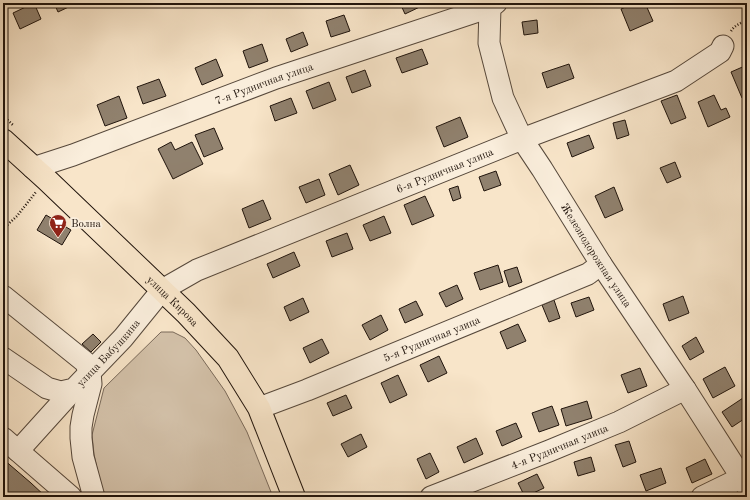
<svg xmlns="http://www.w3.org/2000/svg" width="750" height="500" font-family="'Old Standard TT',serif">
<rect width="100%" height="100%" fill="#f8e5c9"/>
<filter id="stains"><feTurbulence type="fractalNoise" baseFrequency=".005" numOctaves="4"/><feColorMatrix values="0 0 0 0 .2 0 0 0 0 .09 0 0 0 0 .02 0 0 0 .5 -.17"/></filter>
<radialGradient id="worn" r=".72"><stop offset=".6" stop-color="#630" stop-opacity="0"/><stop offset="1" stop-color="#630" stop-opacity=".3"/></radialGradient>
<path fill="#d3c1a9" stroke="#7a6a5a" d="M161 332H173L185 338 196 350 225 391 247 432 273 497H103L94 454 92 435 104 388Z"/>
<path fill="#90816e" stroke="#20140c" d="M34 3 41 19 20 29 13 13Z
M54 3H77L58 12Z
M400 3H428L405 14Z
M635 3H645L653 21 630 31 621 9Z
M344 15 350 31 331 37 326 21Z
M537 20 538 33 524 35 522 22Z
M303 32 308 45 291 52 286 39Z
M262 44 268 61 249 68 243 51Z
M422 49 428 64 402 73 396 58Z
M216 59 223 76 202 85 195 68Z
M569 64 574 78 547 88 542 73Z
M747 65V96L742 98 731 72Z
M365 70 371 86 352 93 346 77Z
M159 79 166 96 143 104 137 87Z
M329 82 336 100 313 109 306 91Z
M677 95 686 118 671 124 661 101Z
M714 95 721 110 726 108 730 117 708 127 698 102Z
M119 96 127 118 105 126 97 105Z
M291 98 297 113 275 121 270 106Z
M460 117 468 137 444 147 436 127Z
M625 120 629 135 617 139 613 123Z
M214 128 223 149 204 157 195 135Z
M589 135 594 148 572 157 567 143Z
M171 142 175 150 192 142 203 164 173 179 158 149Z
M675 162 681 177 667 183 660 168Z
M350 165 359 185 338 195 329 174Z
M496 171 501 185 484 191 479 177Z
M319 179 325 195 306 203 299 187Z
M458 186 461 198 453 201 449 189Z
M614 187 623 210 605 218 595 196Z
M425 196 434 216 412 225 404 205Z
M263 200 271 219 249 228 242 209Z
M46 215 71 230 62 245 37 230Z
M384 216 391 233 370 241 363 225Z
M347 233 353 249 332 257 326 241Z
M294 252 300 266 273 278 267 264Z
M498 265 503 282 480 290 474 273Z
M517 267 522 282 509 287 504 271Z
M457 285 463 299 446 307 439 293Z
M683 296 689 313 669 321 663 304Z
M589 297 594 310 576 317 571 303Z
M303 298 309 312 290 321 284 307Z
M554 300 560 318 549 322 542 305Z
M416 301 423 315 405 323 399 309Z
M381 315 388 330 370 340 362 325Z
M518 324 526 341 507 349 500 332Z
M93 334 101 342 91 352 82 344Z
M696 337 704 352 690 360 682 346Z
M322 339 329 353 310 363 303 348Z
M439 356 447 373 428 382 420 365Z
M725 367 735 386 713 398 703 379Z
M640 368 647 386 628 393 621 375Z
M398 375 407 395 390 403 381 383Z
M346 395 352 408 333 416 327 403Z
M743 398 747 404V417L732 427 722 412Z
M587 401 592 418 566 426 561 409Z
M552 406 559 425 539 432 532 413Z
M516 423 522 437 502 446 496 431Z
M361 434 367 447 348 457 341 444Z
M476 438 483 454 464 463 457 447Z
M629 441 636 462 623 467 615 445Z
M430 453 439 472 426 479 417 459Z
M591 457 595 471 578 476 574 462Z
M3 459 31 483 46 497H3Z
M705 459 712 474 692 483 686 468Z
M661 468 666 483 646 491 640 475Z
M537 474 544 488 525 497 518 483Z"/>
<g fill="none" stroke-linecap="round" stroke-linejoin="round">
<defs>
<g id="minor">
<path id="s1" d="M490 7 489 43 503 98 522 139 542 169 601 264 685 389 747 486"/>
<path id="s2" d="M33 168 73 155 276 78 490 7 496 3"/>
<path d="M3 296 85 362 90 372 91 384 83 415 81 427V438L83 457 94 497"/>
<path id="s3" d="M3 358 47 388 61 392 74 389 123 338 162 290 197 270 522 139 676 81 720 52 723 46"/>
<path id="s4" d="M259 408 307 390 588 274 601 264"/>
<path d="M3 438 71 497"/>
<path d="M18 451 74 389"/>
<path id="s5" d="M431 497 549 451 619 422 685 389"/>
<path d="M702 497 741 478"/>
</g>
<g id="major">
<path id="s6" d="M3 140 46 179 186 313 228 358 259 408 294 497"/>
</g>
</defs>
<use href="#minor" stroke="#56483b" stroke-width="23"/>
<use href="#major" stroke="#20140c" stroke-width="24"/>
<path stroke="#20140c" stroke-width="2.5" stroke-dasharray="1 2" stroke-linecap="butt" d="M731 31C735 25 741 23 747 20
M3 116 13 125
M3 229 17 216 36 192"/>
<use href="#minor" stroke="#faeedc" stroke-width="21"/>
<use href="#major" stroke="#f8e5c9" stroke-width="22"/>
</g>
<defs>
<symbol id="supermarket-pin" viewBox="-11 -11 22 30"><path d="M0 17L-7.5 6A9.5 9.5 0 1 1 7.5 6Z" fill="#8f2418" stroke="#faeedc"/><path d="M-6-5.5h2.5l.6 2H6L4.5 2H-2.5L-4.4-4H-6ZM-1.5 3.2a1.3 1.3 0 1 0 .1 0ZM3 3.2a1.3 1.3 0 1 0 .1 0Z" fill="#fff"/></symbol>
</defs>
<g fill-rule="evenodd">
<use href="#supermarket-pin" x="48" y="213" width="20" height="27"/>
</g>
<g text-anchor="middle" stroke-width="3.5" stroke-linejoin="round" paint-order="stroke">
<g font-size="11" fill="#20140c" stroke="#faeedc">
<text dy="4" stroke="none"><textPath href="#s2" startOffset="246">7-я Рудничная улица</textPath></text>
<text dy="4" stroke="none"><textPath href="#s3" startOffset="521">6-я Рудничная улица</textPath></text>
<text dy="4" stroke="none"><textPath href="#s1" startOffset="276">Железнодорожная улица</textPath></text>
<text dy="4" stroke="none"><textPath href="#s6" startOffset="234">улица Кирова</textPath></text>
<text dy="4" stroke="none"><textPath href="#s4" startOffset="186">5-я Рудничная улица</textPath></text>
<text dy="4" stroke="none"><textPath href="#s3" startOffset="131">улица Бабушкина</textPath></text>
<text dy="4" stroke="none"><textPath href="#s5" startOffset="138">4-я Рудничная улица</textPath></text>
</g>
<g font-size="11" fill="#20140c" stroke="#faeedc" text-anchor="start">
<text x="71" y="227">Волна</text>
</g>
</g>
<rect width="750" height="500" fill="none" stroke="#f8e5c9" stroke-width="16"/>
<rect x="4" y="4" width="742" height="492" fill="none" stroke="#20140c" stroke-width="2"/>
<rect x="8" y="8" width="734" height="484" fill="none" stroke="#20140c"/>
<rect width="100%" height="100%" filter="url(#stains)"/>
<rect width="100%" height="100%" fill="url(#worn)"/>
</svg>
